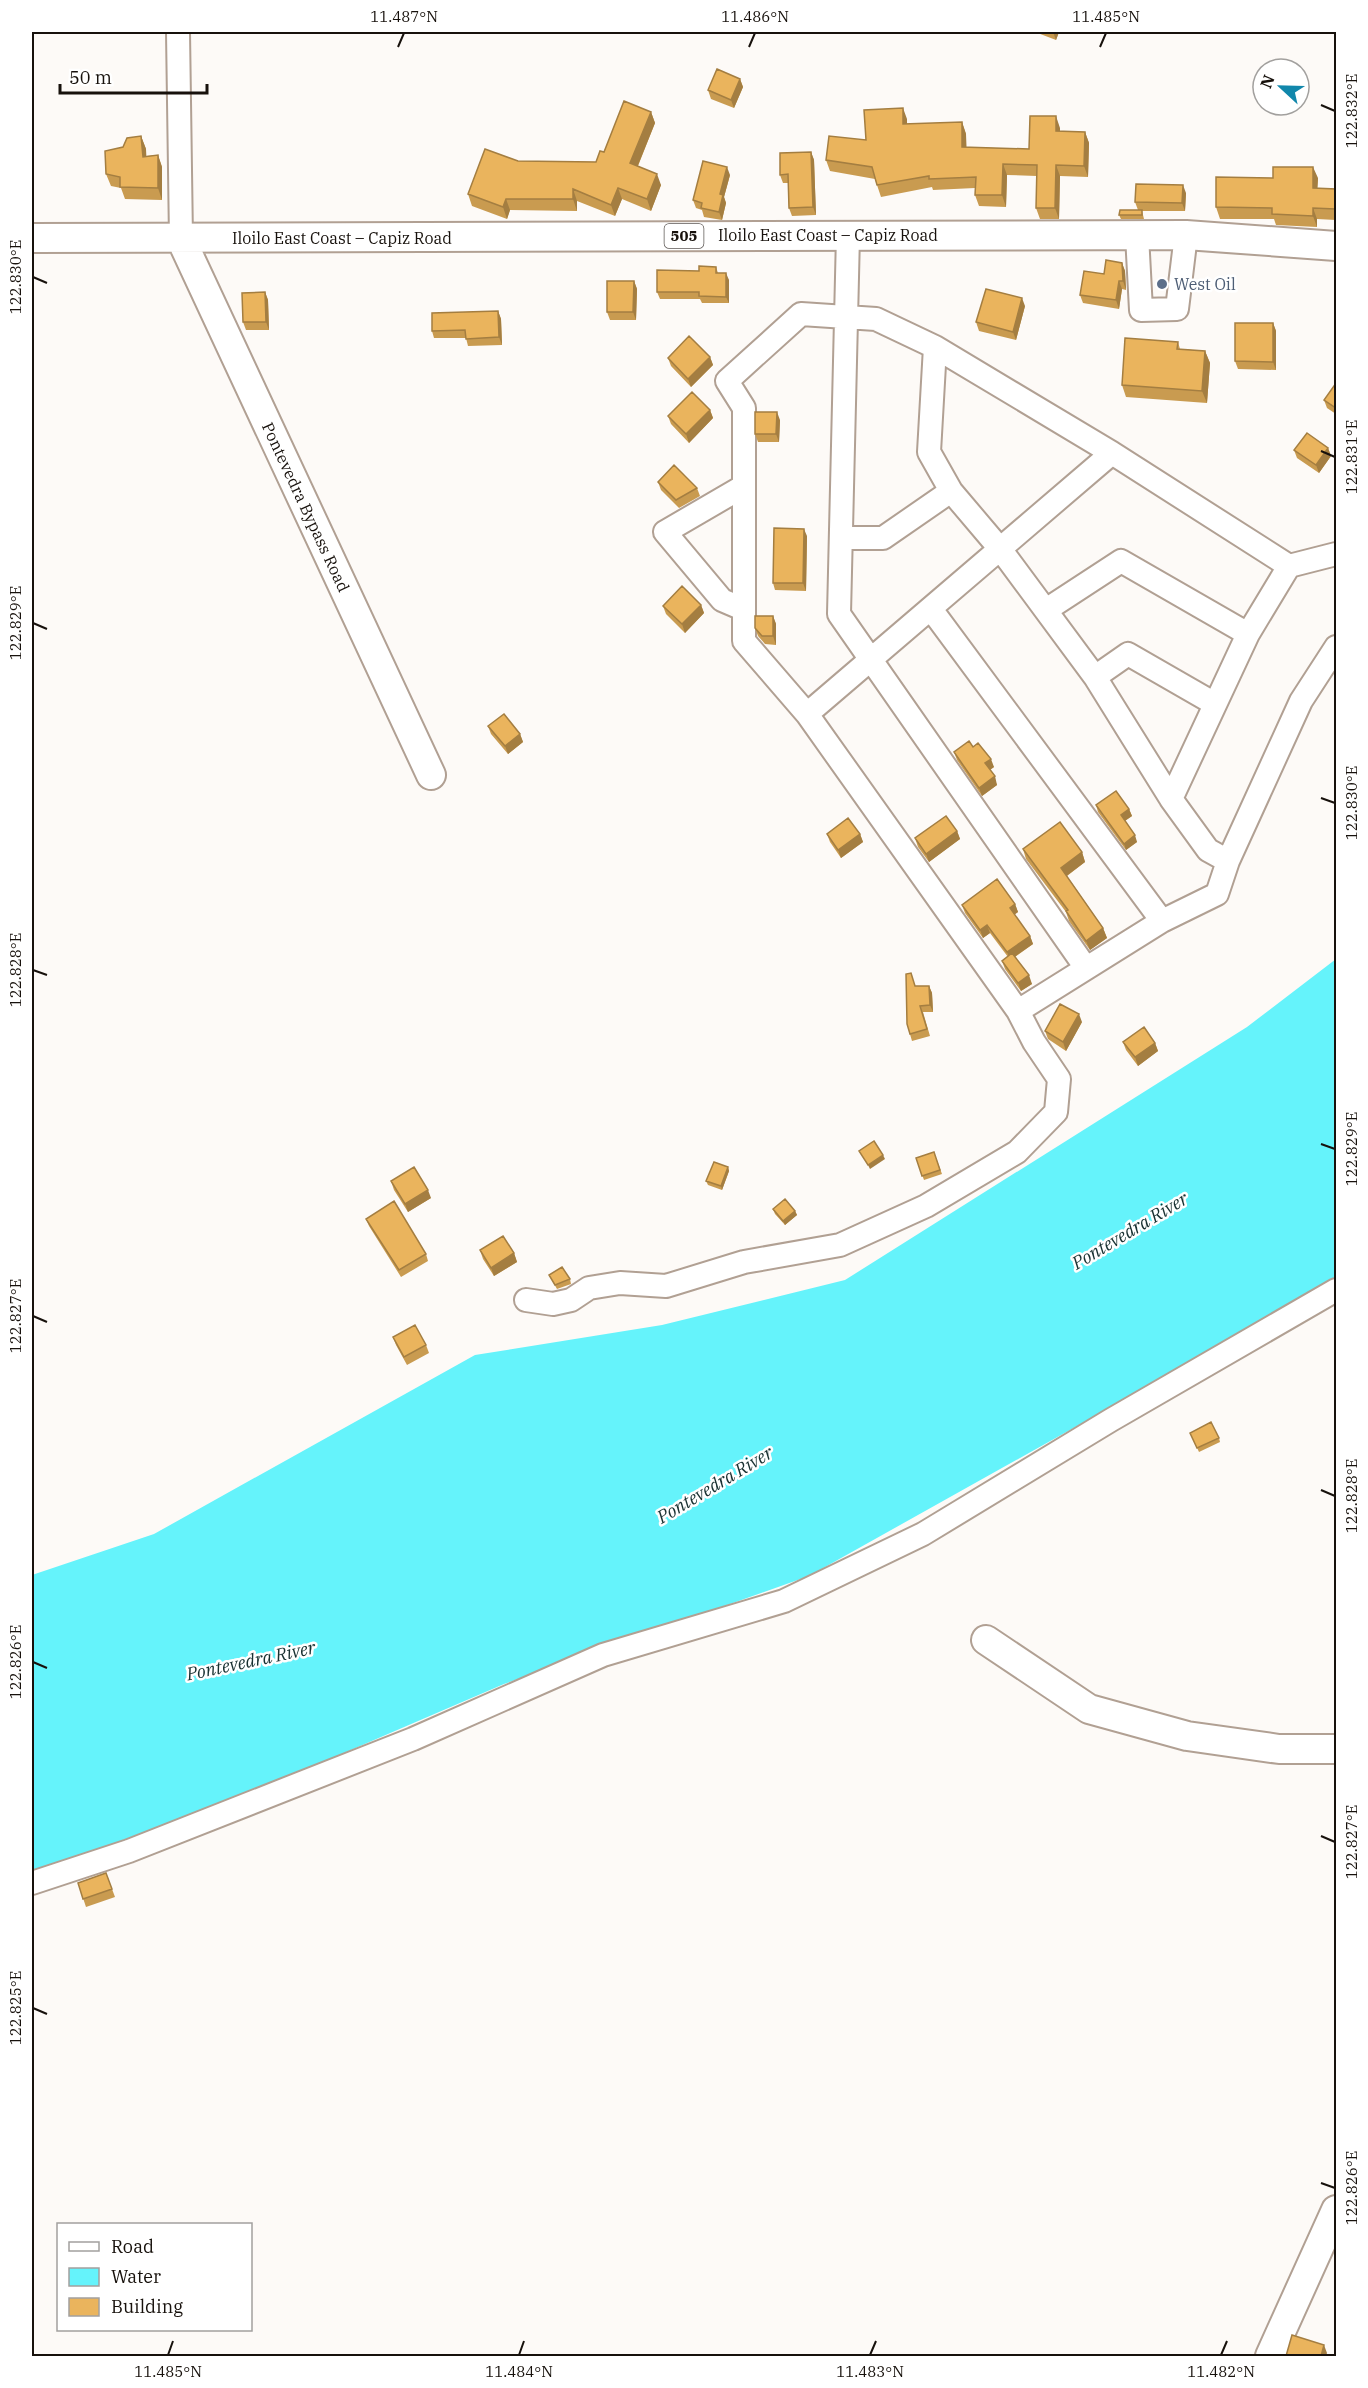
<svg xmlns="http://www.w3.org/2000/svg" width="1368" height="2388" font-family="'IBM Plex Serif',serif">
<rect width="100%" height="100%" fill="#fdfaf7"/>
<path fill="#65f3fb" d="M1336 959V1281L809 1576 504 1684 265 1787 32 1874V1575L154 1534 475 1355 662 1325 845 1280 1247 1027Z"/>
<g fill="none" stroke-linecap="round" stroke-linejoin="round">
<defs>
<path id="minor" d="M178 32 181 239
M848 235 839 614 1086 968
M1137 235 1141 310 1177 309 1186 235
M935 347 1112 453 1289 566
M841 538H883L951 491
M743 609 722 600 665 532 744 486
M931 609 1162 921 1018 1011 807 714 744 641V408L727 381 801 314 876 319 935 347 929 452 951 491 1001 550 1095 677 1171 799 1208 850 1228 861
M1046 610 1121 561 1248 634
M1095 677 1128 654 1215 704
M807 714 1112 453
M1171 799 1248 634 1289 566 1336 554
M1162 921 1217 894 1228 861 1301 701 1336 647
M526 1300 553 1304 571 1300 589 1288 620 1283 666 1286 744 1262 840 1245 926 1206 1017 1152 1056 1112 1059 1079 1034 1042 1018 1011
M32 1883 129 1851 413 1739 603 1655 784 1601 923 1534 1111 1420 1336 1290"/>
<path id="major" d="M32 238 1186 235 1336 246
M181 239 431 775
M986 1640 1089 1709 1187 1736 1279 1749H1336
M1270 2356 1336 2210"/>
</defs>
<use href="#minor" stroke="#b1a093" stroke-width="26"/>
<use href="#major" stroke="#b1a093" stroke-width="32"/>
<use href="#minor" stroke="#fff" stroke-width="22"/>
<use href="#major" stroke="#fff" stroke-width="28"/>
</g>
<path fill="#c99b50" d="M1035 32H1059L1056 40Z
M740 79 743 87 734 108 711 99 708 90Z
M651 112 655 123 638 166 661 185 651 211 622 199 615 216 577 201V211L510 210 507 219 472 206 468 194 518 161 596 162 604 152Z
M907 119V124L962 122 966 134V147L1029 149 1060 128V131L1085 132 1089 143 1088 177 1060 176 1059 219H1040L1036 208 1037 176 1007 175 1006 207 979 206 975 195V188L933 190 932 187 881 197 875 179 830 171 826 160Z
M141 136 146 149V156L158 155 162 167V200L125 199 121 188 111 186 106 174 123 147Z
M811 152 814 160 816 215 792 216 789 208 788 183H783L780 175Z
M730 175 724 197 726 203 722 220 704 217 702 210 696 208 693 200Z
M1318 178 1317 188 1336 189V220L1317 219V227L1276 225 1274 219H1220L1216 207Z
M1186 193 1185 211H1142L1144 219H1121L1119 215 1138 210 1135 202Z
M1122 263 1125 271 1126 290 1122 289 1119 309 1083 303 1080 295 1104 274Z
M716 267 718 273 729 280V303H702L700 299H660L657 292 699 271Z
M634 281 637 289 636 320H610L607 312Z
M265 292 268 300 269 330H246L243 322Z
M1025 306 1016 340 979 331 976 322Z
M498 311 501 319 502 345 468 346 466 338H434L432 331Z
M1273 323 1276 331V370L1238 369 1235 361Z
M1178 342 1180 349 1205 351 1210 363 1207 403 1126 397 1122 385Z
M710 357 713 365 691 387 671 366 668 358Z
M1336 384V414L1327 408 1324 400Z
M710 410 713 418 689 443 671 424 668 416Z
M780 420 779 442H758L755 434Z
M1328 448 1331 456 1319 473 1297 458 1294 450Z
M658 482 697 488 700 496 679 508 661 490Z
M807 536 806 591 775 590 773 583Z
M701 605 704 613 685 633 666 614 663 606Z
M773 616 776 624V645L765 644 758 636 755 628Z
M488 726 520 734 523 742 508 754 491 734Z
M973 747 994 767 990 770 997 785 982 796 957 760 954 752Z
M1096 805 1129 809 1132 816 1125 821 1137 842 1126 850 1098 812Z
M957 831 960 839 929 862 918 847 915 838Z
M827 834H860L863 842 841 858 830 842Z
M1023 849 1082 852 1085 862 1067 876 1103 928 1107 938 1090 950 1069 921 1066 912 1026 859Z
M1015 904 1018 912 1014 915 1030 936 1033 944 1015 957 1032 984 1021 991 1005 969 1002 961 1008 957 990 933 983 938 965 913 962 905Z
M915 986H929L932 993 933 1012H923L930 1036 912 1041 907 1024Z
M1082 1022 1066 1051 1048 1039 1045 1031Z
M1123 1042 1155 1043 1158 1051 1138 1066 1126 1050Z
M934 1152 942 1174 924 1180 916 1158Z
M728 1167 729 1171 722 1190 708 1185 706 1181Z
M391 1181 431 1198 408 1212 394 1190Z
M773 1209 795 1211 797 1215 785 1225 775 1214Z
M366 1219 426 1254 428 1261 401 1277 369 1226Z
M480 1250 514 1253 517 1262 494 1276 483 1259Z
M549 1275 570 1279 571 1284 557 1289Z
M393 1337 426 1345 429 1353 407 1365 396 1345Z
M1192 1437 1219 1438 1220 1442 1199 1452Z
M106 1873 115 1897 86 1907 78 1883Z"/>
<path fill="#a47e41" d="M1053 32H1059L1056 40Z
M740 79 743 87 734 108 731 100Z
M903 108 907 119V136L903 124Z
M651 112 655 123 634 175 630 163Z
M1056 116 1060 128V142L1056 131Z
M962 122 966 134 967 159 962 147Z
M1085 132 1089 143 1088 177 1084 166Z
M141 136 146 149 147 169 143 157Z
M811 152 814 160 816 215 813 207Z
M158 155 162 167V200L158 188Z
M1003 164 1007 175 1006 207 1002 195Z
M1056 165 1060 176 1059 219 1055 208Z
M727 167 730 175 724 197 726 203 722 220 719 212 720 194Z
M1313 167 1318 178 1317 199 1313 188Z
M657 174 661 185 651 211 647 199Z
M1183 185 1186 193 1185 211 1182 203Z
M618 188 622 199 615 216 611 205Z
M573 189 577 201V211L573 199Z
M506 199 510 210 507 219 503 207Z
M1313 208 1317 219V227L1313 216Z
M1122 263 1125 271 1126 290 1123 281Z
M726 273 729 280V303L726 297Z
M634 281 637 289 636 320 633 312Z
M1119 281 1122 289 1119 309 1116 300Z
M265 292 268 300 269 330 266 322Z
M1022 298 1025 306 1016 340 1013 332Z
M498 311 501 319 502 345 499 337Z
M1273 323 1276 331V370L1273 362Z
M1205 351 1210 363 1207 403 1202 391Z
M710 357 713 365 691 387 688 379Z
M710 410 713 418 689 443 686 434Z
M777 412 780 420 779 442 776 434Z
M1328 448 1331 456 1319 473 1316 465Z
M804 529 807 536 806 591 803 583Z
M701 605 704 613 685 633 682 624Z
M773 616 776 624V645L773 636Z
M520 734 523 742 508 754 505 746Z
M991 759 994 767 988 771 985 763Z
M995 776 997 785 982 796 979 788Z
M1129 809 1132 816 1123 822 1121 815Z
M957 831 960 839 929 862 926 854Z
M860 834 863 842 841 858 838 850Z
M1135 835 1137 842 1126 850 1124 844Z
M1082 852 1085 862 1065 877 1061 868Z
M1015 904 1018 912 1012 916 1010 908Z
M987 925 990 933 983 938 980 930Z
M1103 928 1107 938 1090 950 1086 941Z
M1030 936 1033 944 1010 960 1007 952Z
M1029 975 1032 984 1021 991 1018 983Z
M929 986 932 993 933 1012 930 1005Z
M1079 1014 1082 1022 1066 1051 1063 1042Z
M1155 1043 1158 1051 1138 1066 1135 1057Z
M883 1155 885 1159 870 1169 868 1165Z
M728 1167 729 1171 722 1190 721 1186Z
M428 1190 431 1198 408 1212 405 1204Z
M795 1211 797 1215 785 1225 783 1221Z
M514 1253 517 1262 494 1276 491 1268Z
M1324 2345 1327 2353 1326 2356H1321Z"/>
<path fill="#eab45d" stroke="#a47e41" stroke-width="1.5" d="M717 69 740 79 731 100 708 90Z
M624 101 651 112 630 163 657 174 647 199 618 188 611 205 573 189V199H506L503 207 468 194 485 149 518 161 596 162 600 151 604 152Z
M903 108V124L962 122V147L1029 149 1030 116H1056V131L1085 132 1084 166 1056 165 1055 208H1036L1037 165 1003 164 1002 195H975L976 177 929 179V176L877 185 872 167 826 160 829 136 866 140 864 110Z
M141 136 143 157 158 155V188L120 187V177L106 174 105 151 123 147 127 138Z
M811 152 813 207 789 208 788 174 780 175V153Z
M703 161 727 167 720 194 723 195 719 212 701 208 702 203 693 200Z
M1273 167H1313V188L1336 189V209L1313 208V216L1272 214V208L1216 207V177L1273 178Z
M1136 184 1183 185 1182 203 1135 202Z
M1120 210H1142V215H1119Z
M1106 260 1122 263 1123 281H1119L1116 300 1080 295 1084 271 1104 274Z
M699 266 716 267V273H726V297L699 296V292H657V270L699 271Z
M607 281H634L633 312H607Z
M986 289 1022 298 1013 332 976 322Z
M265 292 266 322H243L242 293Z
M498 311 499 337 466 339 465 330 432 331V313Z
M1235 323H1273V362L1235 361Z
M689 336 710 357 688 379 668 358Z
M1125 338 1178 342 1177 349 1205 351 1202 391 1122 385Z
M1336 383V408L1324 400Z
M692 392 710 410 686 434 668 416Z
M755 412H777L776 434H755Z
M1307 433 1328 448 1316 465 1294 450Z
M674 465 697 488 676 500 658 482Z
M774 528 804 529 803 583H773Z
M682 586 701 605 682 624 663 606Z
M755 616H773V636H762L755 628Z
M504 714 520 734 505 746 488 726Z
M969 741 973 747 978 743 991 759 985 763 995 776 979 788 954 752Z
M1116 791 1129 809 1121 815 1135 835 1124 844 1096 805Z
M946 816 957 831 926 854 915 838Z
M848 818 860 834 838 850 827 834Z
M1060 822 1082 852 1061 868 1103 928 1086 941 1066 911 1068 910 1023 849Z
M997 879 1015 904 1010 908 1030 936 1007 952 987 925 980 930 962 905Z
M1012 953 1029 975 1018 983 1002 961Z
M911 973 915 986H929L930 1005 920 1006 927 1029 910 1034 907 1024 906 974Z
M1060 1004 1079 1014 1063 1042 1045 1031Z
M1144 1027 1155 1043 1135 1057 1123 1042Z
M874 1141 883 1155 868 1165 859 1151Z
M934 1152 940 1170 922 1176 916 1158Z
M714 1162 728 1167 721 1186 706 1181Z
M414 1167 428 1190 405 1204 391 1181Z
M785 1199 795 1211 783 1221 773 1209Z
M394 1201 426 1254 399 1270 366 1219Z
M503 1236 514 1253 491 1268 480 1250Z
M562 1267 570 1279 555 1285 549 1275Z
M415 1325 426 1345 404 1357 393 1337Z
M1211 1422 1219 1438 1197 1448 1190 1433Z
M106 1873 112 1889 83 1899 78 1883Z
M1292 2335 1324 2345 1321 2356H1286Z"/>
<path fill="none" stroke="#17110c" stroke-width="2" d="M398 47 404 33M749 47 755 33M1100 47 1106 33M1321 105 1335 111M33 277 47 283M1321 451 1335 457M33 623 47 629M1321 798 1335 803M33 970 47 975M1321 1144 1335 1149M33 1316 47 1322M1321 1490 1335 1496M33 1662 47 1668M1321 1836 1335 1842M33 2008 47 2014M1321 2183 1335 2188M168 2355 173 2341M519 2355 524 2341M870 2355 876 2341M1221 2355 1227 2341"/>
<circle fill="#5c6f8a" stroke="#fff" stroke-width="2" cx="1162" cy="284" r="6"/>
<g text-anchor="middle" stroke-width="5" stroke-linejoin="round" paint-order="stroke">
<rect fill="#fff" stroke="#5d5855" stroke-width="1.5" x="664.5" y="224" width="39" height="24" rx="4.5"/>
<g font-size="15" font-weight="bold" fill="#17110c">
<text x="684" y="241">505</text>
</g>
<g font-size="16" fill="#17110c" stroke="#fff">
<text x="828" y="241">Iloilo East Coast – Capiz Road</text>
<text x="342" y="244">Iloilo East Coast – Capiz Road</text>
<text transform="translate(306 507) rotate(65)" y="6">Pontevedra Bypass Road</text>
</g>
<g font-size="16" fill="#4e5e75" stroke="#fff" text-anchor="start">
<text x="1174" y="290">West Oil</text>
</g>
<g font-size="18" font-style="italic" fill="#183031" stroke="#fff">
<text transform="translate(1130 1231) rotate(-31)" y="6">Pontevedra River</text>
<text transform="translate(715 1485) rotate(-31)" y="6">Pontevedra River</text>
<text transform="translate(251 1661) rotate(-12)" y="6">Pontevedra River</text>
</g>
</g>
<rect width="1368" height="2388" fill="none" stroke="#ffffff" stroke-width="66"/>
<rect x="57" y="2223" width="195" height="108" fill="#ffffff" stroke="#a2a09e" stroke-width="1.5"/>
<rect x="69" y="2242" width="30" height="9" fill="#ffffff" stroke="#a2a09e" stroke-width="1.5"/>
<text x="111" y="2253" font-size="18" fill="#17110c">Road</text>
<rect x="69" y="2268" width="30" height="18" fill="#65f3fb" stroke="#a2a09e" stroke-width="1.5"/>
<text x="111" y="2283" font-size="18" fill="#17110c">Water</text>
<rect x="69" y="2298" width="30" height="18" fill="#eab45d" stroke="#a2a09e" stroke-width="1.5"/>
<text x="111" y="2313" font-size="18" fill="#17110c">Building</text>
<g transform="translate(1281 87) rotate(292)"><circle r="28" fill="#ffffff" stroke="#a2a09e" stroke-width="1.5"/>
<path d="M0-4.5L10 22L0 15L-10 22Z" fill="#1187ab"/>
<text y="-9" font-size="16" font-weight="bold" text-anchor="middle" fill="#17110c">N</text>
</g>
<path d="M60 84v9h147v-9" fill="none" stroke="#17110c" stroke-width="3"/>
<text x="69" y="84" font-size="18" fill="#17110c" stroke="#ffffff" stroke-width="4.5" paint-order="stroke">50 m</text>
<rect x="33" y="33" width="1302" height="2322" fill="none" stroke="#17110c" stroke-width="2"/>
<g font-size="15" text-anchor="middle" fill="#17110c">
<text x="404" y="22">11.487°N</text>
<text x="755" y="22">11.486°N</text>
<text x="1106" y="22">11.485°N</text>
<text transform="translate(1352 111) rotate(-90)" y="5">122.832°E</text>
<text transform="translate(16 277) rotate(-90)" y="5">122.830°E</text>
<text transform="translate(1352 457) rotate(-90)" y="5">122.831°E</text>
<text transform="translate(16 623) rotate(-90)" y="5">122.829°E</text>
<text transform="translate(1352 803) rotate(-90)" y="5">122.830°E</text>
<text transform="translate(16 970) rotate(-90)" y="5">122.828°E</text>
<text transform="translate(1352 1149) rotate(-90)" y="5">122.829°E</text>
<text transform="translate(16 1316) rotate(-90)" y="5">122.827°E</text>
<text transform="translate(1352 1496) rotate(-90)" y="5">122.828°E</text>
<text transform="translate(16 1662) rotate(-90)" y="5">122.826°E</text>
<text transform="translate(1352 1842) rotate(-90)" y="5">122.827°E</text>
<text transform="translate(16 2008) rotate(-90)" y="5">122.825°E</text>
<text transform="translate(1352 2188) rotate(-90)" y="5">122.826°E</text>
<text x="168" y="2377">11.485°N</text>
<text x="519" y="2377">11.484°N</text>
<text x="870" y="2377">11.483°N</text>
<text x="1221" y="2377">11.482°N</text>
</g>
</svg>
